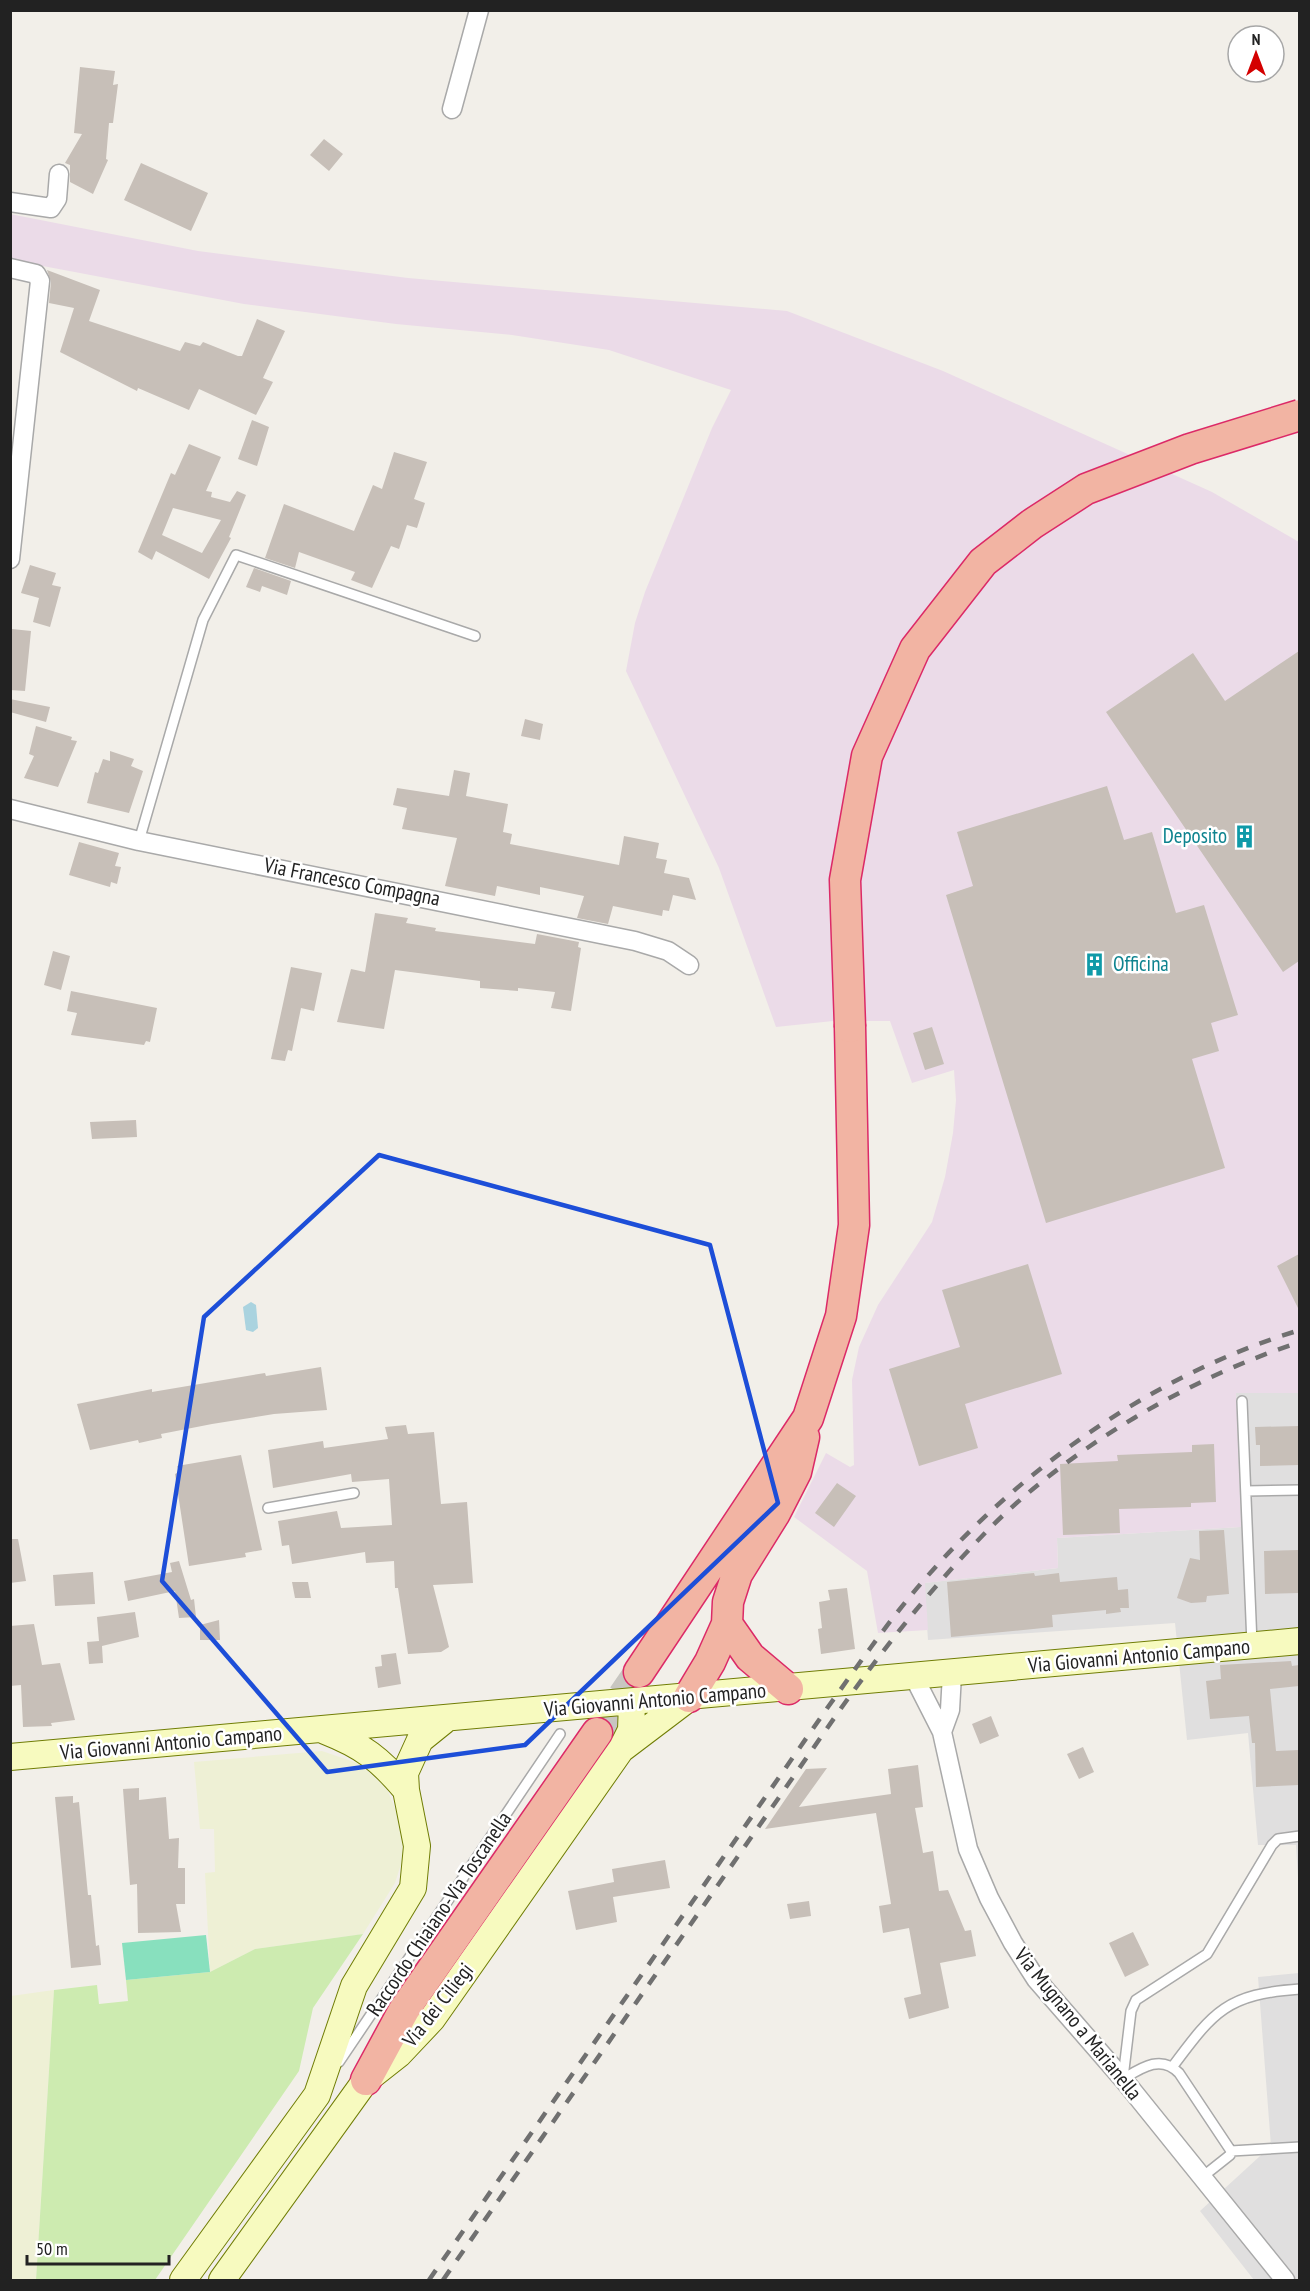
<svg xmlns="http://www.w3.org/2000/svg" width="1310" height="2291" font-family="'PT Sans Narrow',sans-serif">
<rect width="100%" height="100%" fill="#f2efe9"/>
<path fill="#e0dfdf" d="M1236 1393H1299V1894L1296 1845H1258L1248 1733 1187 1740 1175 1623 928 1640 924 1583 1058 1568 1057 1538 1240 1527Z
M1299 1973V2280H1254L1200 2211 1271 2146 1258 1977Z"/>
<path fill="#ebdbe8" d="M10 214 198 251 408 278 787 311 943 371 1212 492 1299 542V1393H1236L1241 1527 1057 1538 1058 1568 925 1583 928 1630 878 1633 867 1571 794 1517 826 1453 850 1467 854 1465 852 1380 859 1347 878 1305 932 1222 945 1177 953 1133 956 1100 954 1070 912 1083 890 1021H833L776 1027 719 868 626 671 635 623 645 592 712 428 731 390 609 350 512 335 396 324 244 304 11 260Z"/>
<path fill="#eef0d5" d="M322 1751 360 1764 387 1789 404 1831 402 1861 395 1883 363 1934 255 1949 210 1972 205 1873 215 1872 214 1829H200L194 1762Z
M54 1990 36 2280H11V1996Z"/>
<path fill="#cdebb0" d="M363 1934 313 2008 299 2071 155 2280H36L54 1990 97 1985 99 2004 128 2001 126 1980 210 1972 255 1949Z"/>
<path fill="#88e0be" d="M206 1935 210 1972 126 1980 122 1943Z"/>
<path fill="#aad3df" d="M251 1302 256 1305 258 1328 253 1332 246 1330 243 1307Z"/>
<path fill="#c7bfb8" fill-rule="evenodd" d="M80 67 115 71 113 85 118 84 113 123H109L106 159 108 160 93 194 70 182V165L65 163 82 134 74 133Z
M324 139 343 154 329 171 310 155Z
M141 163 208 193 191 231 124 200Z
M47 270 100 290 89 321 180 351 185 342 200 346 203 342 238 356H242L257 319 285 331 263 378 273 382 256 415 199 389 189 410 138 388 137 391 60 352 74 308 49 303 51 282Z
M252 420 269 427 257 466 238 459Z
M189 444 221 457 206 491 212 492 211 497 230 502 237 491 246 495 229 537 231 538 209 579 156 551 152 560 138 552 171 473 175 475ZM173 508 221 520 202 553 162 535Z
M394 452 427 462 414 499 425 503 417 528 407 525 399 549 391 546 372 588 351 580 355 572 299 552 295 568 265 558 284 504 354 531 373 485 382 489Z
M30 565 56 573 52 585 61 587 50 627 33 622 39 598 21 593Z
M254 568 291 581 287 595 262 586 260 592 246 587Z
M12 629 31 631 25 691 10 690Z
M1299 651V961L1283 972 1106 712 1193 653 1225 701Z
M10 699 50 707 46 722 10 712Z
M525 719 543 724 540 740 521 736Z
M36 726 72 737 71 740 77 741 58 787 24 778 34 756 29 754Z
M110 751 134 759 131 766 143 771 129 813 87 803 95 772 98 773 103 759 110 761Z
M454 770 470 773 466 796 508 804 503 832 512 834 510 844 619 865 624 836 659 843 656 858 667 860 664 873 689 878 696 900 673 895 669 911 663 910 662 916 613 906 608 924 577 918 584 896 540 887V895L497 886 495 896 445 886 457 838 402 829 407 808 393 805 397 788 449 796Z
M1107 786 1124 840 1152 832 1176 913 1204 905 1238 1015 1211 1023 1219 1051 1192 1059 1225 1168 1046 1223 946 895 973 886 957 832Z
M79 842 119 853 115 866 121 867 117 884 111 882 110 887 69 875Z
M375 913 408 918 406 923 436 928 435 931 535 944 537 934 579 942 578 947 581 948 571 1011 551 1008 555 992 518 988V991L480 988V981L395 970 384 1029 337 1022 351 969 365 972Z
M53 951 70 956 61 990 44 985Z
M291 967 322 973 314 1011 301 1008 292 1051 288 1050 285 1061 271 1059Z
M71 991 157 1008 150 1042 146 1041 144 1045 71 1035 77 1013 67 1011Z
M932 1027 944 1064 925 1070 913 1033Z
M136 1120 137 1137 92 1139 90 1122Z
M1299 1254V1310L1277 1266Z
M1028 1264 1062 1374 965 1404 978 1448 919 1466 889 1369 960 1347 942 1290Z
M321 1367 327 1410 274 1414 212 1424 161 1434 162 1438 139 1443 138 1440 90 1450 77 1404 152 1389V1392L265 1373 266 1376Z
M406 1425 408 1434 434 1432 441 1504 467 1502 473 1583 433 1585 449 1647 441 1652 408 1654 398 1588H395L394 1561 366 1563 365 1552 292 1564 289 1545 282 1546 278 1521 337 1511 341 1528 392 1525 389 1479 352 1482 351 1474 273 1488 268 1450 323 1441 324 1448 388 1439 385 1427Z
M1299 1426V1465L1260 1466V1445H1256L1255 1427Z
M1214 1444 1216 1502 1191 1503V1507L1119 1509 1120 1533 1063 1535 1060 1464 1118 1461 1117 1455 1192 1452V1445Z
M241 1455 262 1550 245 1553 246 1557 189 1566 175 1474 179 1472 177 1466Z
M837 1483 856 1496 834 1527 815 1513Z
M1224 1530 1229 1594 1207 1596 1206 1602 1191 1603 1177 1598 1190 1558 1200 1560 1199 1531Z
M10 1539H18L26 1581 10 1583Z
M1299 1550V1593L1265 1594 1264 1551Z
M179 1561 191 1600 194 1599 196 1617 179 1618 175 1591 128 1601 124 1581 172 1572 170 1563Z
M93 1572 95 1604 55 1606 53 1575Z
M1034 1573 1035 1576 1059 1573 1060 1582 1117 1577 1118 1590 1128 1589 1129 1608H1120L1121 1612 1106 1614V1610L1052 1615 1053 1627 951 1637 947 1582Z
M292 1582H308L311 1598H295Z
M847 1588 855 1649 821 1654 818 1629 822 1628 819 1602 830 1600 828 1590Z
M135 1612 139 1637 102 1646 103 1663 89 1664 87 1642 99 1641 97 1617Z
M219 1620 220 1640H200V1625Z
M34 1624 42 1665 60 1663 75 1720 51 1723 52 1726 23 1727 21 1685 10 1686V1626Z
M396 1653 401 1684 378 1688 375 1667 382 1666 381 1655Z
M1291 1661 1292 1666 1299 1665V1686L1270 1689 1276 1751 1299 1750V1785L1256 1787 1255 1743H1252L1249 1716 1210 1719 1206 1681 1221 1679 1220 1665Z
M991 1716 999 1736 980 1744 972 1724Z
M1083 1747 1094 1772 1079 1779 1067 1754Z
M918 1765 923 1807 915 1808 923 1853 933 1851 939 1891 948 1890 965 1931 971 1930 976 1956 940 1963 949 2008 909 2019 904 1998 921 1994 909 1928 883 1933 879 1906 891 1904 876 1813 765 1829 806 1769 827 1768 799 1807 891 1794 888 1769Z
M139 1788V1800L166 1797 169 1839 179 1838 178 1868H185V1904H176L181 1932 138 1933 137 1884 130 1885 123 1789Z
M73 1796V1803L79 1802 88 1895H91L96 1946 99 1945 101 1965 71 1968 55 1797Z
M665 1860 670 1888 613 1897 617 1922 576 1930 568 1891 614 1882 612 1869Z
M809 1901 811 1916 790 1919 787 1904Z
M1133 1932 1149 1965 1125 1977 1109 1943Z"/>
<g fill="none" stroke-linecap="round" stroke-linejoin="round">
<path stroke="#c8c6c1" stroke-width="30" stroke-dasharray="30 15" stroke-linecap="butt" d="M597 1733 639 1672"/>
<defs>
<path id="service" d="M139 841 203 620 236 555 475 636
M1242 1401 1252 1644
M1246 1491 1300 1490
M268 1508 354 1493
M339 2062 560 1734
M1173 2066C1214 2011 1227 1994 1300 1989
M1123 2078 1131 2011 1136 2000 1207 1954 1272 1845 1278 1839 1300 1836
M1123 2079C1141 2068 1161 2054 1179 2073L1231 2151 1230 2155 1201 2178
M1231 2151 1300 2147"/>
<path id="minor" d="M452 109 479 10
M10 202 51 208 57 199 59 174
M10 268 36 274 40 281 10 559
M10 809 139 841 635 941 668 951 689 965
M914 1677 942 1732 968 1849 989 1898 1013 1943 1036 1979 1123 2079 1285 2280
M942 1732 950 1710 952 1674"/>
<path id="secondary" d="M325 1731C363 1746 380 1759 406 1790
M623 1748 689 1698
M10 1757 1300 1641
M183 2280 317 2095 354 1986 413 1888 417 1846 406 1790 405 1773 420 1740 446 1719
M222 2280 366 2080 399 2054 432 2019 622 1748 631 1730 632 1703"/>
<path id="trunk" d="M727 1624 750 1657 788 1689
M639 1672 808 1418 841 1316 854 1225 850 1027
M689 1697 710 1662 727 1624 728 1602 737 1574 775 1513 796 1472 804 1437
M366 2080 404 2010 597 1733"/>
</defs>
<use href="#service" stroke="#a9a9a9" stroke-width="12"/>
<use href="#minor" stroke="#a9a9a9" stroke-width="21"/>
<use href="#secondary" stroke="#707d05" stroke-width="28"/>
<use href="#trunk" stroke="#dc2a67" stroke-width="33"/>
<use href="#service" stroke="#fff" stroke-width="9"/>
<use href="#minor" stroke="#fff" stroke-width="18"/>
<use href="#secondary" stroke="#f7fabf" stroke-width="26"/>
<use href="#trunk" stroke="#f2b4a3" stroke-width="30"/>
<path stroke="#707070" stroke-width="4.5" stroke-dasharray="12 12" stroke-linecap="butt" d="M429 2280 828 1707C859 1664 889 1620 924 1580 1022 1467 1157 1373 1300 1330
M443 2280 837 1714C883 1649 931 1588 987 1531 1069 1448 1189 1378 1300 1342"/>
<defs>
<path id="trunk-bridge" d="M850 1027 845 880 867 756 915 649 983 562 1032 524 1086 489 1190 449 1300 415"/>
</defs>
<use href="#trunk-bridge" stroke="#dc2a67" stroke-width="33" stroke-linecap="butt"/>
<use href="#trunk-bridge" stroke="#f2b4a3" stroke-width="30"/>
</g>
<path fill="none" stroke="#1d4ed8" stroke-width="4.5" stroke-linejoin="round" d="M379 1155 710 1245 778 1503 525 1745 327 1772 162 1581 204 1317Z"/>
<defs>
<symbol id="building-bare" viewBox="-9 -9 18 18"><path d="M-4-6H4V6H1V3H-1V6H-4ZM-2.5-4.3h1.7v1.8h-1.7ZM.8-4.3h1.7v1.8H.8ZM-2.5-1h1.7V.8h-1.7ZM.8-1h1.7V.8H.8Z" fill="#0f9aa8" stroke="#fff" stroke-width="2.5" paint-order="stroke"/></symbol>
</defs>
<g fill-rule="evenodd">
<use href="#building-bare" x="1228" y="820" width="33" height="33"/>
<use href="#building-bare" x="1078" y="948" width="33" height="33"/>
</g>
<g text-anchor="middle" stroke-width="5" stroke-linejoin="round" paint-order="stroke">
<g font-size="21" fill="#0d838f" stroke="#fff" text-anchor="end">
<text x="1227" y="843">Deposito</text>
<text x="1113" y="971" text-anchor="start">Officina</text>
</g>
<g font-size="21" fill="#222" stroke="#fff">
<text transform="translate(352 882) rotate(11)" y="7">Via Francesco Compagna</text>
<text transform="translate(1139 1656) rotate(-5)" y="7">Via Giovanni Antonio Campano</text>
<text transform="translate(655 1700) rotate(-5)" y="7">Via Giovanni Antonio Campano</text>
<text transform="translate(171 1743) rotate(-5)" y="7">Via Giovanni Antonio Campano</text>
<text transform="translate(439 1914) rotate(-56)" y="7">Raccordo Chiaiano-Via Toscanella</text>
<text transform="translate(438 2005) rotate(-52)" y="7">Via dei Ciliegi</text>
<text transform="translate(1078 2024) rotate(51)" y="7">Via Mugnano a Marianella</text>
</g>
</g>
<rect width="1310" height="2291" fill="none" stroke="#222222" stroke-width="24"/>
<g transform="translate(1256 54)"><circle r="28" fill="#ffffff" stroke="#a7a7a7" stroke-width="1.5"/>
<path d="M0-4.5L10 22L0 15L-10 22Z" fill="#d40000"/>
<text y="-9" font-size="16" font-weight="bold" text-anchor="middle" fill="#222222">N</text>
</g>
<path d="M27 2255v9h142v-9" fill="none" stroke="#222222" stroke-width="3"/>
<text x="36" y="2255" font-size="18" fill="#222222" stroke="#ffffff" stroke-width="4.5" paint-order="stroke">50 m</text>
</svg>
